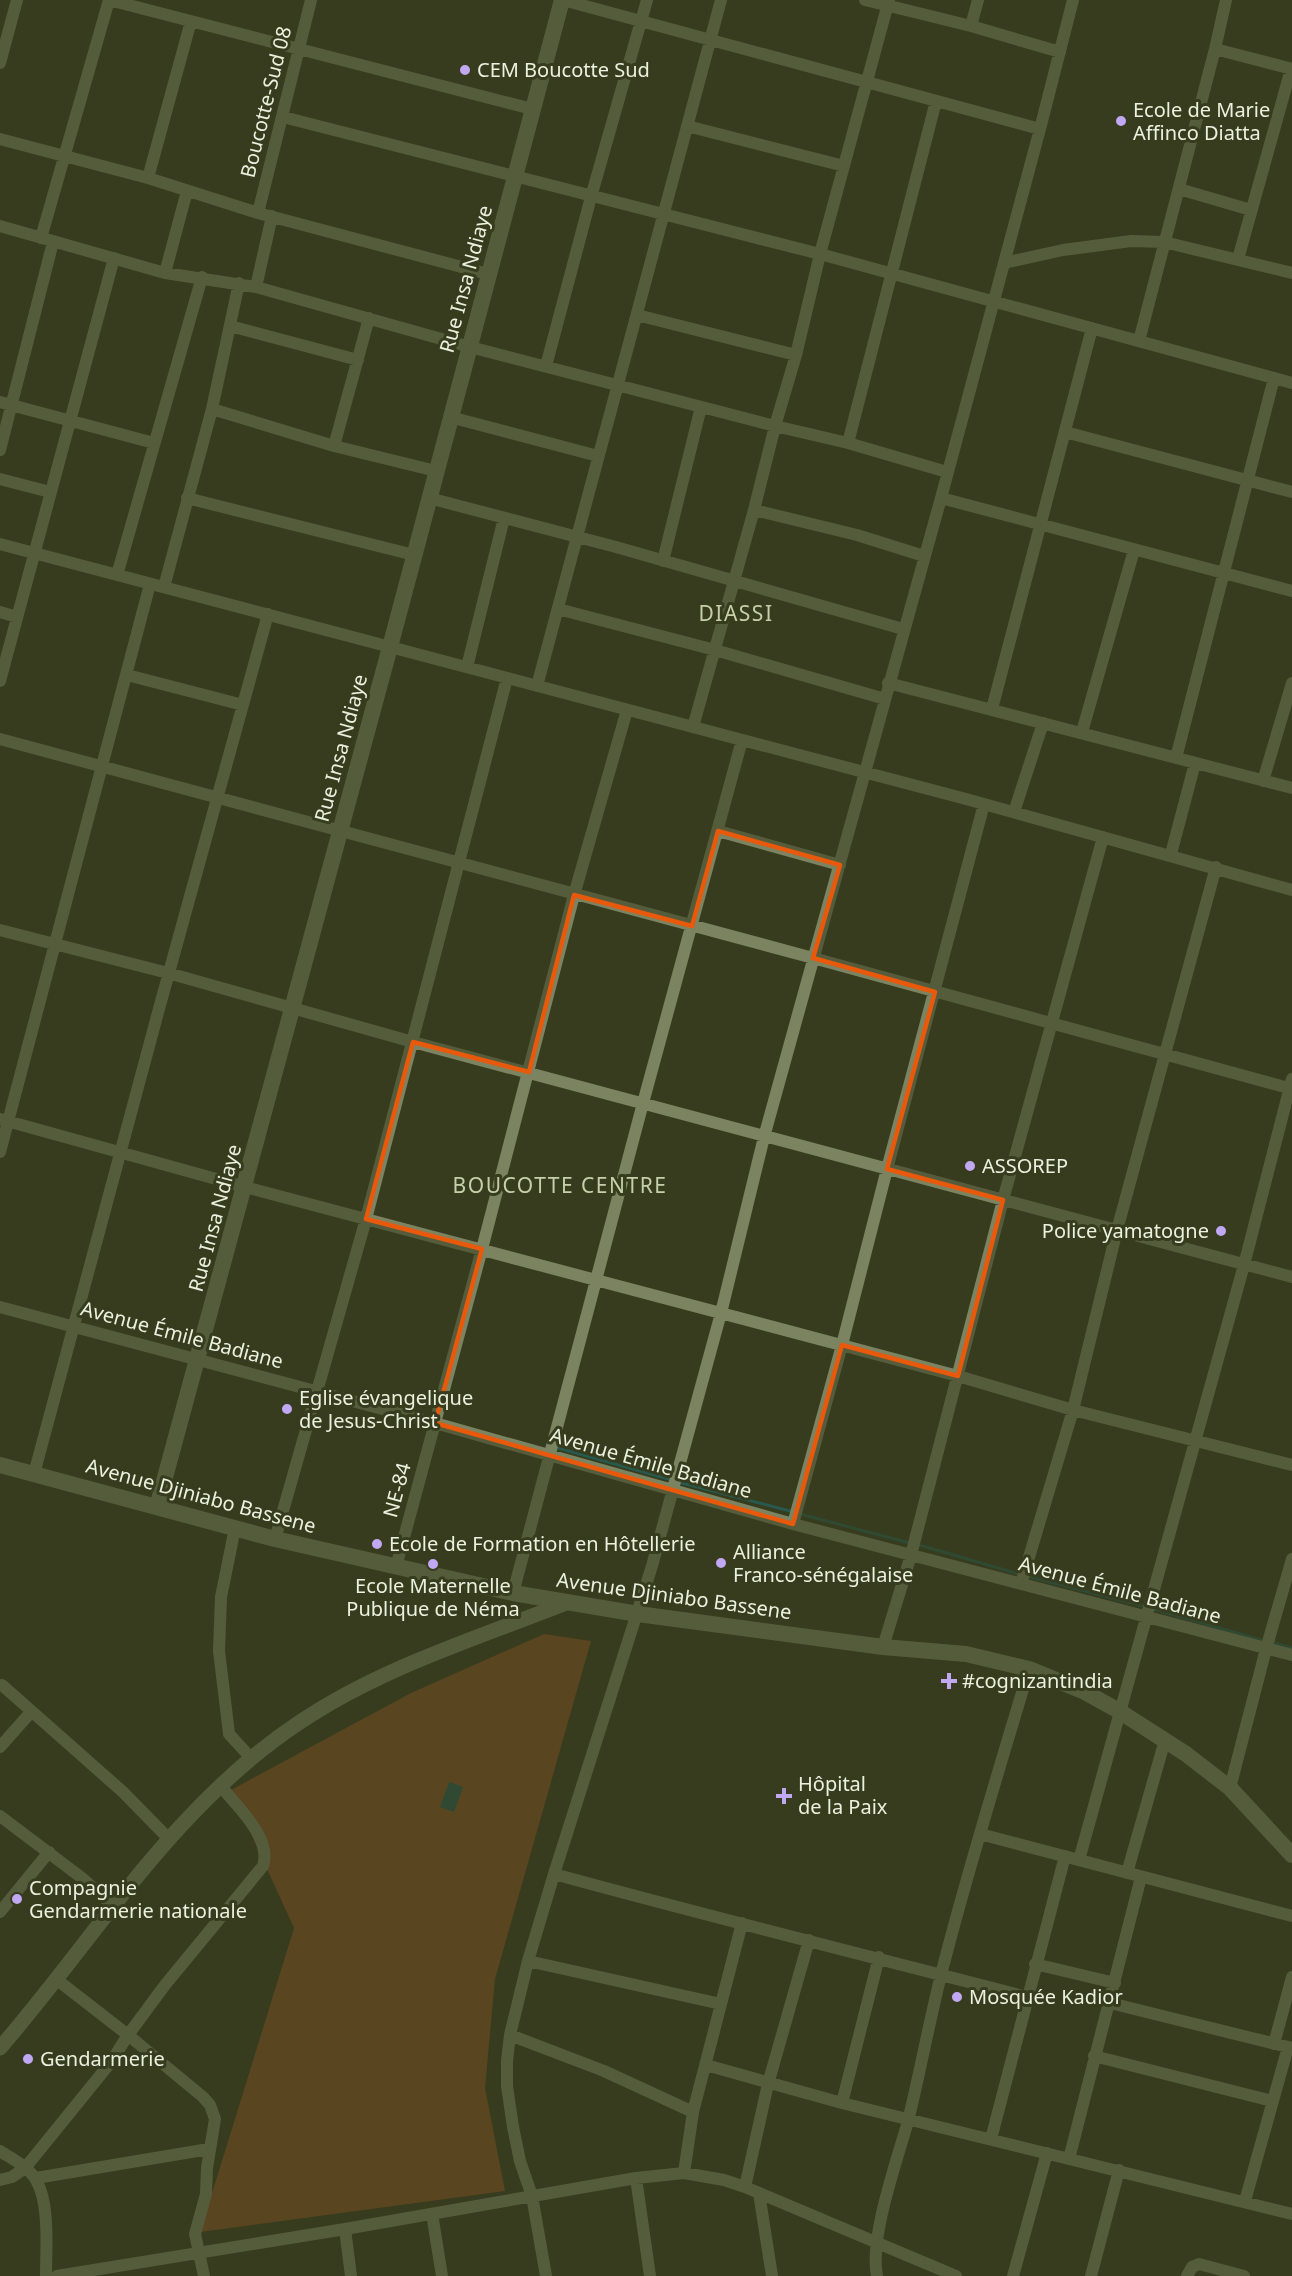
<svg xmlns="http://www.w3.org/2000/svg" width="1292" height="2276" font-family="'Noto Sans',sans-serif">
<rect width="100%" height="100%" fill="#363c1d"/>
<path fill="#845024" d="M544 1634 591 1641 495 1979 485 2088 505 2191 200 2232 294 1928 231 1790 411 1693Z"/>
<path fill="#28594f" d="M449 1782 463 1787 454 1812 440 1807Z"/>
<g fill="none" stroke-linecap="round" stroke-linejoin="round">
<path stroke="#28594f" stroke-width="3" d="M558 1448 672 1480
M678 1482 794 1512
M800 1514 910 1543
M916 1544 1019 1574
M1026 1576 1147 1607
M1153 1609 1265 1641
M1272 1642 1292 1648"/>
<path stroke="#7b8361" stroke-width="12" d="M109 0 532 109
M563 0 1040 129
M865 0 971 26 1060 52
M971 26 978 0
M1215 49 1292 69
M0 63 17 0
M283 117 820 254 1292 383
M687 126 844 166
M0 139 148 178 258 213 488 274
M148 178 191 21
M1179 189 1251 210
M258 213 311 0
M0 226 165 273 256 287 470 347 775 426 848 443 947 472
M41 238 109 0
M1238 259 1291 69
M1004 263 1063 250 1131 241 1164 242 1292 273
M165 273 187 191
M256 287 272 216
M637 315 796 355
M230 326 358 360
M1139 341 1215 49 1226 0
M546 366 591 197 647 0
M0 402 154 443
M212 409 334 446 436 471
M450 417 598 456
M1065 432 1292 492
M848 443 936 101
M334 446 369 318
M0 450 53 242
M0 479 50 492
M187 498 414 555
M429 498 616 547 903 629
M941 498 1292 591
M754 510 857 535 924 556
M0 544 966 799 1292 890
M663 561 701 407
M117 575 202 277
M164 587 212 409 239 283
M558 609 715 650 885 699
M0 612 17 617
M467 667 504 518
M127 675 243 705
M0 681 114 258
M888 683 1292 788
M537 686 721 0
M992 709 1092 328
M693 727 754 510 775 426 796 355 820 254 889 0
M1082 732 1134 550
M0 739 813 958 1292 1089
M1176 758 1274 378
M1263 781 1292 683
M1014 812 1043 723
M718 831 840 865
M1171 854 1195 763
M0 930 168 973 413 1042 1292 1277
M0 1119 245 1187 958 1376 1073 1410 1292 1465
M0 1152 150 584
M0 1307 435 1423 793 1524 1292 1655
M34 1474C110 1187 188 900 268 614
M793 1524 842 1345 887 1169 984 804
M235 1528 221 1597 219 1651 229 1734 251 1758
M275 1539 366 1219 507 678
M396 1567 482 1249 574 895 627 710
M1021 1584 1073 1410 1117 1230 1216 867
M513 1593 643 1103 742 740
M883 1647 911 1555 1003 1200 1103 837
M2 1685 123 1792 168 1838
M0 1747 31 1712
M1230 1788 1266 1649 1292 1559
M0 1816 82 1878 113 1906
M980 1834 1292 1916
M1079 1860 1244 1265 1292 1079
M1127 1873 1165 1740
M554 1874C711 1917 869 1956 1027 1997
M0 1912 49 1852
M528 1961 721 2004
M1035 1964 1115 1983
M56 1979 128 2035 203 2097 210 2105 215 2119 207 2168 206 2194 195 2234 204 2276
M1110 2003 1292 2048
M510 2035 604 2071 693 2112
M1274 2044 1292 1977
M1094 2056 1272 2101
M706 2065 842 2103 1292 2214
M842 2103 879 1957
M991 2139 1065 1856
M0 2151C12 2159 29 2167 36 2180 50 2203 46 2249 46 2276
M1069 2159 1141 1877
M684 2173 693 2112 742 1923
M36 2178 209 2149
M636 2178 650 2276
M0 2180 12 2177 25 2168 111 2062 128 2035 165 1985 263 1866C272 1837 237 1807 220 1785
M745 2187 768 2084 809 1940
M759 2193 772 2276
M1245 2201 1288 2047
M432 2214 442 2276
M345 2229 351 2276
M57 2276 345 2229 636 2178 684 2173 724 2180 745 2187 956 2276
M546 2276 532 2196 520 2161 513 2127 507 2086V2061L510 2035 528 1961 554 1874 652 1566 721 1313 764 1137 941 498 1040 129 1073 0
M877 2276C869 2238 897 2161 908 2121 920 2072 929 2023 941 1975 967 1872 999 1770 1029 1669
M1013 2276 1047 2153
M1091 2276 1119 2170
M1187 2276 1192 2267 1199 2264 1244 2276"/>
<path stroke="#7b8361" stroke-width="15" d="M0 2048C96 1937 173 1807 297 1724 379 1668 475 1639 566 1603"/>
<path stroke="#7b8361" stroke-width="16" d="M0 1465 275 1539 513 1593 638 1614 883 1647 966 1654 1029 1669 1083 1691 1119 1711 1186 1754 1230 1788 1292 1855
M157 1507 390 647 562 0"/>
</g>
<path d="M0 0H1292V2276H0ZM718 831 840 865 813 958 935 992 887 1169 1003 1200 958 1376 842 1345 793 1524 435 1423 482 1249 366 1219 413 1042 529 1072 574 895 692 926Z" fill="#363c1d" fill-opacity=".55" fill-rule="evenodd"/>
<path fill="none" stroke="#e8590c" stroke-width="4.5" stroke-linejoin="round" d="M718 831 840 865 813 958 935 992 887 1169 1003 1200 958 1376 842 1345 793 1524 435 1423 482 1249 366 1219 413 1042 529 1072 574 895 692 926Z"/>
<g fill="#c0a8f3" stroke="#363c1d" stroke-width="2">
<circle cx="465" cy="70" r="6"/>
<circle cx="1121" cy="121" r="6"/>
<circle cx="970" cy="1166" r="6"/>
<circle cx="1221" cy="1231" r="6"/>
<circle cx="287" cy="1409" r="6"/>
<circle cx="377" cy="1544" r="6"/>
<circle cx="721" cy="1563" r="6"/>
<circle cx="433" cy="1564" r="6"/>
<path d="M946 1672h6v6h6v6h-6v6h-6v-6h-6v-6h6z"/>
<path d="M781 1787h6v6h6v6h-6v6h-6v-6h-6v-6h6z"/>
<circle cx="17" cy="1899" r="6"/>
<circle cx="957" cy="1997" r="6"/>
<circle cx="28" cy="2059" r="6"/>
</g>
<g text-anchor="middle" stroke-width="6" stroke-linejoin="round" paint-order="stroke">
<g font-size="20" fill="#ecf0de" stroke="#363c1d" text-anchor="start">
<text x="477" y="77">CEM Boucotte Sud</text>
<text x="1133" y="117">Ecole de Marie<tspan x="1133" dy="23">Affinco Diatta</tspan></text>
<text x="982" y="1173">ASSOREP</text>
<text x="1209" y="1238" text-anchor="end">Police yamatogne</text>
<text x="299" y="1405">Eglise évangelique<tspan x="299" dy="23">de Jesus-Christ</tspan></text>
<text x="389" y="1551">Ecole de Formation en Hôtellerie</text>
<text x="733" y="1559">Alliance<tspan x="733" dy="23">Franco-sénégalaise</tspan></text>
<text x="433" y="1593" text-anchor="middle">Ecole Maternelle<tspan x="433" dy="23">Publique de Néma</tspan></text>
<text x="962" y="1688">#cognizantindia</text>
<text x="798" y="1791">Hôpital<tspan x="798" dy="23">de la Paix</tspan></text>
<text x="29" y="1895">Compagnie<tspan x="29" dy="23">Gendarmerie nationale</tspan></text>
<text x="969" y="2004">Mosquée Kadior</text>
<text x="40" y="2066">Gendarmerie</text>
</g>
<g font-size="20" fill="#ecf0de" stroke="#363c1d">
<text transform="translate(266 102) rotate(-76)" y="7">Boucotte-Sud 08</text>
<text transform="translate(466 279) rotate(-75)" y="7">Rue Insa Ndiaye</text>
<text transform="translate(341 748) rotate(-75)" y="7">Rue Insa Ndiaye</text>
<text transform="translate(215 1218) rotate(-75)" y="7">Rue Insa Ndiaye</text>
<text transform="translate(182 1335) rotate(15)" y="7">Avenue Émile Badiane</text>
<text transform="translate(651 1463) rotate(16)" y="7">Avenue Émile Badiane</text>
<text transform="translate(397 1490) rotate(-75)" y="7">NE-84</text>
<text transform="translate(201 1496) rotate(15)" y="7">Avenue Djiniabo Bassene</text>
<text transform="translate(1120 1590) rotate(15)" y="7">Avenue Émile Badiane</text>
<text transform="translate(674 1596) rotate(8)" y="7">Avenue Djiniabo Bassene</text>
</g>
<g font-size="21" letter-spacing="1.5" fill="#c6cfaa" stroke="#363c1d">
<text x="736" y="621">DIASSI</text>
<text x="560" y="1193">BOUCOTTE CENTRE</text>
</g>
</g>
</svg>
